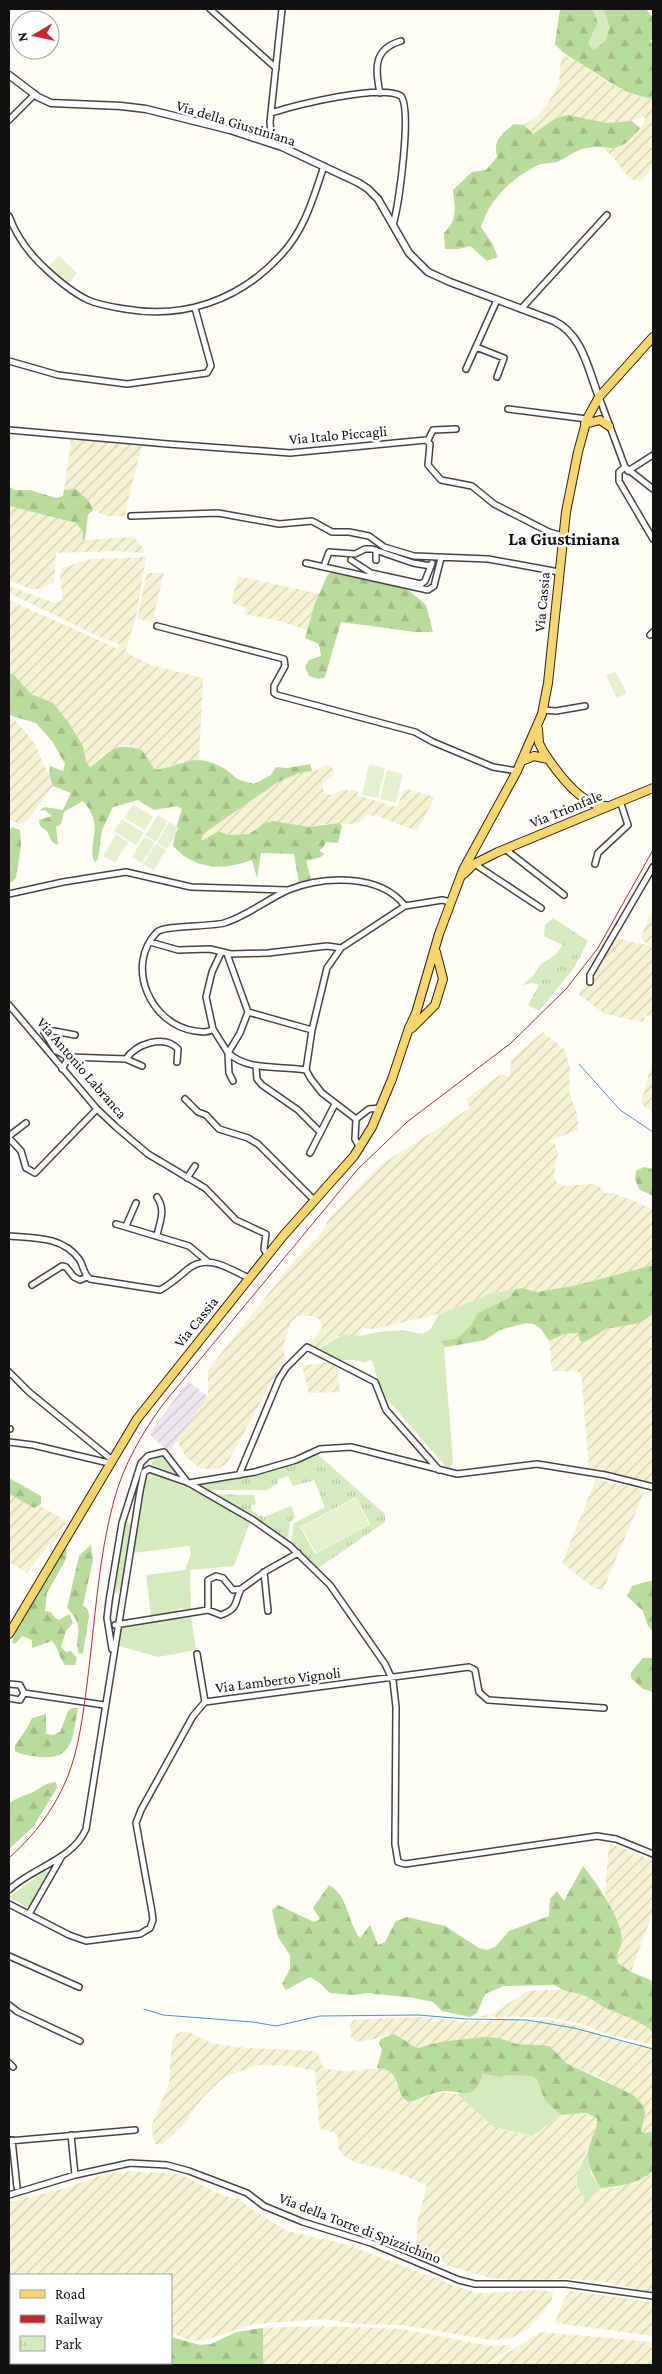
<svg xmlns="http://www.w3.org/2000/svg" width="662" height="2374" font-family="'Crimson Pro',serif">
<defs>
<pattern id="industrial-furrows" width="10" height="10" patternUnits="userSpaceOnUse" patternTransform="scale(1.25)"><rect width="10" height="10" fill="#eee6ef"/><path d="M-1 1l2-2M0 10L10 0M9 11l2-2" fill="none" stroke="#cbc4cc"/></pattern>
<pattern id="farmland-furrows" width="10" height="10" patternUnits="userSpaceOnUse" patternTransform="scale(1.25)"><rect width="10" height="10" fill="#f6f3d4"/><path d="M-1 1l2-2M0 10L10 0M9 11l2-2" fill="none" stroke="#d2cfb5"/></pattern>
<pattern id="forest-firs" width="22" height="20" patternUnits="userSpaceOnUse" patternTransform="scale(1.25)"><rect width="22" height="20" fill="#b9dc9c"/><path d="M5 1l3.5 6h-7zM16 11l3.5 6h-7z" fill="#9ebc85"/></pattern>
<pattern id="park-tufts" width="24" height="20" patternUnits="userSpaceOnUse" patternTransform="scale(1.25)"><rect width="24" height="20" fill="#d5ebbd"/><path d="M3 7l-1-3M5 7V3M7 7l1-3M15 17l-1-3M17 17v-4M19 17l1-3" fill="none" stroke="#b6c8a1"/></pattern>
</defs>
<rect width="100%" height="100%" fill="#fffdf5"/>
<path fill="url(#industrial-furrows)" d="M188 1381 208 1397 169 1452 149 1434Z"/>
<path fill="url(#farmland-furrows)" d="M564 55 583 65 605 81 637 96 653 99V166L642 181 630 179 612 156 603 148H620L632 139 645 122V117L642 116 632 121 606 123 569 115 533 134 524 125 538 115 548 104 559 82 561 59Z
M71 440 142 445 124 516H107L93 510 89 501 76 489 64 490Z
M9 506 76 523 83 532V540L134 537 144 550V553L115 551 56 553 54 583 39 589H30L9 580Z
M146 557 135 621 125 652 151 665 203 678 199 760 180 762 166 768 155 770 142 750 128 745 119 746 103 754 90 767 86 761 83 746 38 696 31 694 14 675 9 673V600L118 649 119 644 102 638 9 593V586L54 603 63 600 60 575 62 568 91 559Z
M147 573H164L152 622 137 619Z
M238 576 319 594 307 630 279 621 244 614 245 607 231 603Z
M9 718 16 721 35 744 53 786 26 822 18 824 9 819Z
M327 764 334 770 333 775 322 784 324 793 332 795 341 790H357L359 796 397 807 404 790 407 789 435 797 417 831 377 816 367 815 359 822 351 824H324L310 827 274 821 267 823 249 834 227 835 219 831 201 841 203 834 278 782 299 773 318 770Z
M653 908V1017L645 1015 643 1022 605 1014 578 994 586 983 593 982 592 978 599 965 616 938 651 946 643 941 641 937Z
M543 1032 565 1050 570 1068 569 1092 578 1116V1130L548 1141 555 1144 558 1152 554 1175 556 1181 563 1186 593 1184 604 1189V1193H614L653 1209V1265L577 1285 537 1292 522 1288 492 1293 439 1314 374 1329 362 1328 359 1336H338L309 1354 306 1349 322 1328 320 1320 313 1316H297L291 1322 283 1346 285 1358 227 1463 218 1469H201L186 1457 177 1440 208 1397V1370L294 1261 320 1235 330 1217 380 1165 470 1108 465 1099 500 1075 509 1076 511 1060Z
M653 1057V1112L641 1104Z
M653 1314V1484L589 1469 581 1372 552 1371 549 1341 564 1334 578 1333 585 1342 606 1329 640 1323Z
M335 1361 337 1363 340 1392 309 1393 302 1366Z
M596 1479 645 1490 603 1590 595 1589 562 1563Z
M9 1494 34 1508 39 1505 66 1521 54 1542 48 1545 27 1573 9 1562Z
M609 1843 626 1849 631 1854 640 1855 653 1861V1912L631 1972 618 1963 616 1956 622 1941 605 1894Z
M535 1990H563L586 1996 605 2008 630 2018 649 2028 653 2034V2045L603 2033 583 2024 547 2017H476L492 2014 526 1992Z
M422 2017 464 2021 529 2020 536 2023 545 2019 579 2026 605 2037 653 2047V2131L645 2133 641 2132 645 2114 604 2079 566 2063 550 2046 517 2044 499 2038 440 2042 418 2049 407 2043 400 2036 393 2034 362 2042 355 2041 351 2037 350 2025 354 2020Z
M182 2032H189L211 2043 246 2048 313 2051 318 2053 322 2065 327 2069 345 2071 383 2068 394 2074 400 2093 420 2099 438 2092 457 2094 494 2127 525 2135 532 2136 561 2115 580 2113 592 2115 598 2118V2125L580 2165 576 2183 578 2190 584 2196 583 2207 601 2188H616L653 2174V2293L602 2281 569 2279 515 2280 490 2278 453 2267 430 2257 417 2243V2223L427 2185 392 2171 354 2162 343 2155 339 2150 338 2137 334 2132 322 2130 319 2125 315 2071 291 2066 260 2065 224 2077 202 2098 180 2129 162 2144H155L151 2127 169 2083 172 2042 177 2034Z
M124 2171 180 2174 224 2196 239 2199 247 2206 287 2231 348 2245 458 2287 479 2293 539 2290 553 2292 552 2300 539 2318 527 2330 509 2339 491 2340 403 2325 356 2324 325 2319 253 2324 203 2341 190 2340 171 2333V2275H11V2335H9V2202L63 2189 99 2176Z
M571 2291 653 2302V2336L555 2323 564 2299Z
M324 2326 401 2329 490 2346 511 2345V2349L485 2365H263V2328Z
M541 2332 653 2342V2365H488Z
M9 2347H11V2363H122L121 2365H9Z"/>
<path fill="#d5ebbd" d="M593 9H603L610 27 605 41 594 50 588 43 598 23Z
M553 918 573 931 564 946 544 936 545 925Z
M516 1289 510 1297 478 1313 470 1326 457 1338 440 1341 446 1347 444 1349 453 1462 449 1470 379 1390V1383L372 1361 369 1360 366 1363 354 1360H321L317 1355V1350L342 1335 359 1336 379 1332 403 1330 422 1334 430 1330 439 1314 492 1293Z
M160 1455 170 1460 179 1475 151 1465 154 1457Z
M150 1472 195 1491 250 1522 234 1566 190 1570 191 1610 180 1608 174 1614 151 1617 146 1575 185 1570 191 1554 189 1546 133 1553 146 1473Z
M128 1521 132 1527 122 1589 116 1593 113 1588 124 1523Z
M191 1616 196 1650 158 1657 119 1646 121 1627Z
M45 1871 48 1872 29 1908 9 1897Z
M483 2074 500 2077 509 2075H532L537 2079 545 2101 561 2115 532 2136 494 2127 457 2094C470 2092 479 2088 483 2074Z
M589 2148 591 2174 601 2188 583 2207 584 2196C568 2181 582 2164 589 2148Z"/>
<path fill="url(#forest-firs)" d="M560 9H593L598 23 588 43 594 50 605 41 610 27 603 9H646L653 18V38L650 41 653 45V99C621 93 609 81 583 65 572 58 563 54 555 44Z
M569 115 606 123 632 121 640 128C613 163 610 139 579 150 572 153 566 158 559 161 552 164 543 162 536 166 511 179 489 200 481 227L492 243 498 257 487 261 470 246 459 249H445L444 233C458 219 455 209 453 190L472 172 486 170 497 157C493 140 501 135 514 124L524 125 533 134 556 118Z
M9 486 14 490H30L56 498 63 496 64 490 76 489 89 501 93 510 88 515 85 539 82 540 83 532 76 523 9 506Z
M336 571 406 588 426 605 433 632H415L341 622 325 677 319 679 309 676 305 667 309 660 321 656 319 644 305 638 315 603 328 574Z
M9 673 14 675 31 694 53 703 69 723 83 746 86 761 90 767C111 752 113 741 142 750L155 770C170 768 182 761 197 760 211 760 226 768 235 777 239 781 248 782 254 784L271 775 276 767 288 768 310 764 312 771 299 773 278 782 203 834 201 841 219 831 227 835 249 834 267 822 274 821 310 827 339 823 342 826 338 843 326 842 323 848 319 850 324 854 321 857 306 861 312 881 299 883 294 854 261 853 257 878 252 860C222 871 195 870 173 846L176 828 182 809 177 806 154 810 138 800 113 807 102 830 98 859 95 862C85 845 107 828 83 801L64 812 61 824 56 827 58 845 52 842 47 831 40 826 39 820 52 816 45 810 39 811 44 807 63 810 71 793 53 786 49 775 50 766 63 771 65 764 52 741 36 723 9 715Z
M12 827 20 830 21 846 16 878 9 884V831Z
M644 1167 653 1169V1196L639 1189 635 1179 636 1171Z
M653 1265V1314L640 1323 606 1329 585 1342 580 1341 578 1333 564 1334 549 1341 541 1329 534 1324 526 1323 500 1330 485 1340 446 1347 440 1341 457 1338 470 1326 478 1313 510 1297 516 1289 522 1288 537 1292 577 1285Z
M9 1478 41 1496V1504L34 1508 9 1494Z
M91 1545 93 1560 83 1605 88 1610 89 1616 83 1653 79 1654C72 1637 88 1628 67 1608L79 1556Z
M62 1549H67L66 1559 47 1593 45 1611 51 1612 55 1618 59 1620 69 1614 73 1623 66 1631 61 1647 66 1652 71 1651 77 1658 75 1665H65C58 1656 59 1648 52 1641L32 1648V1640L22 1636 15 1644 12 1642C22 1609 43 1578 62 1549Z
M653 1580V1632L647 1624 643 1611 627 1596 632 1586Z
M643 1658H653V1692L643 1689 631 1678V1672Z
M72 1708H78C73 1732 75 1760 42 1757 33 1756 24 1756 15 1751V1745L27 1728 32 1718 46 1714V1734L53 1735 60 1732 68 1711Z
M56 1782 57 1788 33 1827 9 1849 10 1803C18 1796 26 1796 35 1791 43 1786 45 1783 56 1782Z
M583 1866C596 1882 622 1919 622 1941 621 1949 615 1953 618 1963L631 1972 653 1981V2034L649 2028 630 2018 605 2008 586 1996 563 1990 554 1985 504 1986 485 1994 477 2013 470 2017 442 2011 433 2002 414 1998 367 1993 354 1995 330 1993 321 1984 310 1977 286 1990 282 1984 290 1969V1955L278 1937 272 1910 278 1905 314 1922 320 1919 313 1908 329 1885C349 1896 347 1922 360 1938L370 1925 378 1945 385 1942 396 1921 407 1917 445 1926 479 1948 487 1950 495 1947 509 1931 549 1916 550 1899 557 1891 564 1901Z
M393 2034C403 2037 408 2045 418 2048L440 2042 483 2037 499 2038 517 2044 550 2046 566 2063 633 2095 644 2106 645 2114 641 2132 645 2133 653 2131V2171C640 2183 619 2187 601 2188 592 2175 584 2158 591 2141 594 2133 598 2127 597 2118L586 2113 561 2115 545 2101 537 2079 532 2076 509 2075 500 2077 483 2074C473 2106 459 2087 438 2092 428 2094 419 2100 408 2102 392 2091 404 2070 377 2068L382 2050 379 2043 381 2039Z
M263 2328V2365H132L130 2363H171V2337L200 2345 211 2344 236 2332Z"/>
<path fill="url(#park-tufts)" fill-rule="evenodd" d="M573 931 588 941 574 968 539 1011 528 1005 539 985 533 983 522 985 533 976 540 965 556 954Z
M316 1453 385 1514V1522L317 1569 291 1545 294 1523 325 1507 314 1480 293 1486 288 1476 277 1480 278 1483 267 1490H205L195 1485 247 1475ZM356 1497 370 1524 315 1554 300 1527Z
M210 1494 254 1495 256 1504 250 1506 253 1512H256L258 1516 262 1515 264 1517 291 1506 295 1517 290 1522 288 1543Z"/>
<path fill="#e6f2cf" d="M59 256 77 273 68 284 47 268Z
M615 671 627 693 617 698 606 676Z
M369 764 385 768 378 798 362 795Z
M387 770 403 774 396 803 380 799Z
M133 804 153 817 145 830 124 818Z
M158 815 168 821 156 842 145 835Z
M122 819 144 833 136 845 114 831Z
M169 822 179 828 167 849 157 843Z
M116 834 128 842 115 863 103 856Z
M144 837 155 843 142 863 132 857Z
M156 844 166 850 154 871 143 864Z
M356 1498 369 1524 316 1553 301 1527Z"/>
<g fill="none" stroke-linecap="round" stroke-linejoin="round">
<path stroke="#3f96cf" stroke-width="1" d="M579 1064 620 1110 653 1132
M144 2009 163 2015 253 2022 276 2026 320 2016 418 2015 466 2019 527 2020 574 2028 653 2049"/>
<defs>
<path id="minor" d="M210 9 276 68
M380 93C375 69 373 49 401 41
M271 113C296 105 379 84 401 96 412 110 399 205 393 225
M9 120 35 94
M278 145 271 134 270 122 282 9
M9 216C17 238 31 256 48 271 60 282 73 293 88 300 99 305 112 307 125 309 183 319 238 301 279 257 304 232 313 199 324 166
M521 309 607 215
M476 347 504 358 497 377
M9 361 58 375 127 384 207 373 211 366 195 308
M466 369 497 300
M599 397 625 467 653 489
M508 409 587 419
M9 430 168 444 290 453 426 440 430 444 428 465 441 480 472 486 494 504 549 532 563 536
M428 440 433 430 456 429
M625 467 619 472V481L653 539
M628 471 653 455
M131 516 218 513 279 524 312 521 332 532H349L369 536 384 547 414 556 488 559 559 572
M351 560 371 573 421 584 425 581 432 563
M376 560V550
M306 563 428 590 434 586 441 558
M325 563 329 552 355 554 365 549H372L413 563 431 566
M157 626 284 659 285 666 274 686V693L277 695 415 732 433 742 493 767 517 771
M650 635 653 632
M543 710 556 711 585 706
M505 849 564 895
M473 863 541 908
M595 864 598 853 628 825 620 801
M9 894 63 882 126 872 191 887 287 890
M150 942 178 950 210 949 231 954 268 953 327 946 341 948
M221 953 212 972 206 997 213 1029 228 1053 229 1073 233 1081
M227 954 248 1012 240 1033 228 1053
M590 982V975L653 867
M9 1005 97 1109 116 1127 148 1154 205 1188 236 1220 266 1234 264 1249 267 1255
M248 1012 312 1030
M213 1029C208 1033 202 1032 195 1031 151 1025 124 966 157 932 164 925 209 927 224 923 247 916 266 900 288 890 323 876 380 873 405 906
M228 1053C250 1072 279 1065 306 1070
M69 1057 56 1051 44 1032 54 1031 75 1035
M126 1059 142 1066
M256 1067 257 1079 262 1085 298 1110 320 1132
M62 1069 69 1057 126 1059C136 1044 164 1034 178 1049L177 1062
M185 1099 198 1112 206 1115 219 1129 248 1138 258 1144 314 1200
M356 1119 322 1093 311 1079 306 1070 312 1030 327 968 341 948 405 906 442 900 451 902
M9 1136 26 1123
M9 1138 21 1151 26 1168 35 1173 97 1109
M360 1148 355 1139 356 1119 369 1109 380 1108
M310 1153 335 1104
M187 1178 195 1166
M157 1197C166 1210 160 1221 157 1235
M116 1224 189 1246 207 1261
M126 1226 136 1203
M9 1236C33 1238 62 1236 79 1259 84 1266 83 1274 90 1279L160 1290C169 1285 180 1276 188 1269 208 1253 229 1269 249 1278
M32 1285 62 1266 66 1267 74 1277 80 1280 87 1277
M9 1372 29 1392 111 1459
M9 1429H10
M9 1442 33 1445 109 1463
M149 1469 189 1483 253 1520 290 1546 330 1585 385 1664 393 1681 396 1707 395 1844 398 1862 405 1864 597 1836 616 1839 653 1854
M239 1475 279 1379 286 1368 307 1347 375 1382 386 1410 439 1470
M189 1483 255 1472 296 1460 320 1449 351 1447 457 1474 537 1464 605 1475 653 1487
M264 1572 268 1611
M208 1610V1580L216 1576 223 1578 233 1590 241 1589 266 1571 298 1553
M208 1610 221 1615C239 1608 234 1603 241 1589
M115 1625 208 1610
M112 1649 107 1618 109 1601 122 1523 141 1463 148 1456 164 1452 188 1483
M197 1654 205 1702
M9 1684 20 1685 24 1693 20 1700 9 1698
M24 1693 104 1705
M9 1890C31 1868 73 1860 86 1829L140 1491 144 1472 149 1469
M9 1904 69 1935 86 1941 140 1934 150 1928 153 1920 152 1912 136 1823 141 1810 193 1716 205 1702 469 1667 475 1670 479 1692 488 1700 604 1708
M29 1914 62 1856
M9 1956 79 1987
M9 2005 18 2012 80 2041
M9 2063 13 2067
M71 2135 75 2175
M12 2140 17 2187
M9 2141 135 2130
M9 2195 75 2175 130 2163 167 2165 189 2171 247 2193 264 2206 303 2222 371 2243 459 2280 475 2284H566L653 2296"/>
<path id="tertiary" d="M9 75 38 97 51 103 121 106 146 109 230 130 282 147 359 183 368 189 378 199 409 253 428 272 450 282 554 321C583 335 588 370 599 397"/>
<path id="primary" d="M585 424 600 420 609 426
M538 729 539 743 543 751C556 771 582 807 606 806
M522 761 534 756 548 759
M464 874 474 864 498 852 653 788
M412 1028 435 1005 443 979 436 952
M9 1634 137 1419 283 1236 354 1156 372 1127 392 1079 409 1028 416 1013 439 934 463 870 517 771 542 714 548 683 566 512 578 452 587 419 599 397 653 337"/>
</defs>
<use href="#minor" stroke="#444" stroke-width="8"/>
<use href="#tertiary" stroke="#444" stroke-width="9"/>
<use href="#primary" stroke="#222" stroke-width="10"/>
<use href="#minor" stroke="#fff" stroke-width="5"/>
<use href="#tertiary" stroke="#fff" stroke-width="6"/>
<use href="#primary" stroke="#f9d66b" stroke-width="8"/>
<path stroke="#c4262e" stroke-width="1" d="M9 1858C35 1835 55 1808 68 1776 79 1747 83 1715 87 1684 95 1623 98 1559 114 1500 124 1464 142 1433 164 1403L358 1169 407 1122 511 1043 566 989 598 948 653 850"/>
</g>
<g text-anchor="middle" stroke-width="5" stroke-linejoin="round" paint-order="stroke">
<g font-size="15" fill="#111" stroke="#fff">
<text transform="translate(236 123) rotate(17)" y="5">Via della Giustiniana</text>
<text transform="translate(338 435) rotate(-5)" y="5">Via Italo Piccagli</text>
<text transform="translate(542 602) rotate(-85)" y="5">Via Cassia</text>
<text transform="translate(566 809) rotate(-22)" y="5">Via Trionfale</text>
<text transform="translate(82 1068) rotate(49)" y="5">Via Antonio Labranca</text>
<text transform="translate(196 1322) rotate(-51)" y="5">Via Cassia</text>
<text transform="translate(278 1680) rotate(-7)" y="5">Via Lamberto Vignoli</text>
<text transform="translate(360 2228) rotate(21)" y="5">Via della Torre di Spizzichino</text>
</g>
<g font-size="18" font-weight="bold" fill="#111" stroke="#fff">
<text x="564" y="545">La Giustiniana</text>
</g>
</g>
<rect width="662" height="2374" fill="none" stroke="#111111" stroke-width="20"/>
<rect x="10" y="2274" width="162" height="90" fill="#ffffff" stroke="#a0a0a0"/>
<rect x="20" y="2290" width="25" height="8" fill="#f9d66b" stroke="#a0a0a0"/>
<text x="55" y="2299" font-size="15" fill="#111111">Road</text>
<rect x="20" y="2315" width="25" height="8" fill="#c4262e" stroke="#a0a0a0"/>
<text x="55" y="2324" font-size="15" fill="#111111">Railway</text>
<rect x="20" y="2336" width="25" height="15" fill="url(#park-tufts)" stroke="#a0a0a0"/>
<text x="55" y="2349" font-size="15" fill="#111111">Park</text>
<g transform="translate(35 35) rotate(261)"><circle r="24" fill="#ffffff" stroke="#a0a0a0"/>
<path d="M0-4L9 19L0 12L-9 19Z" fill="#c4262e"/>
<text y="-8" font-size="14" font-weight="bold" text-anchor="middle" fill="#111111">N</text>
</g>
</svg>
